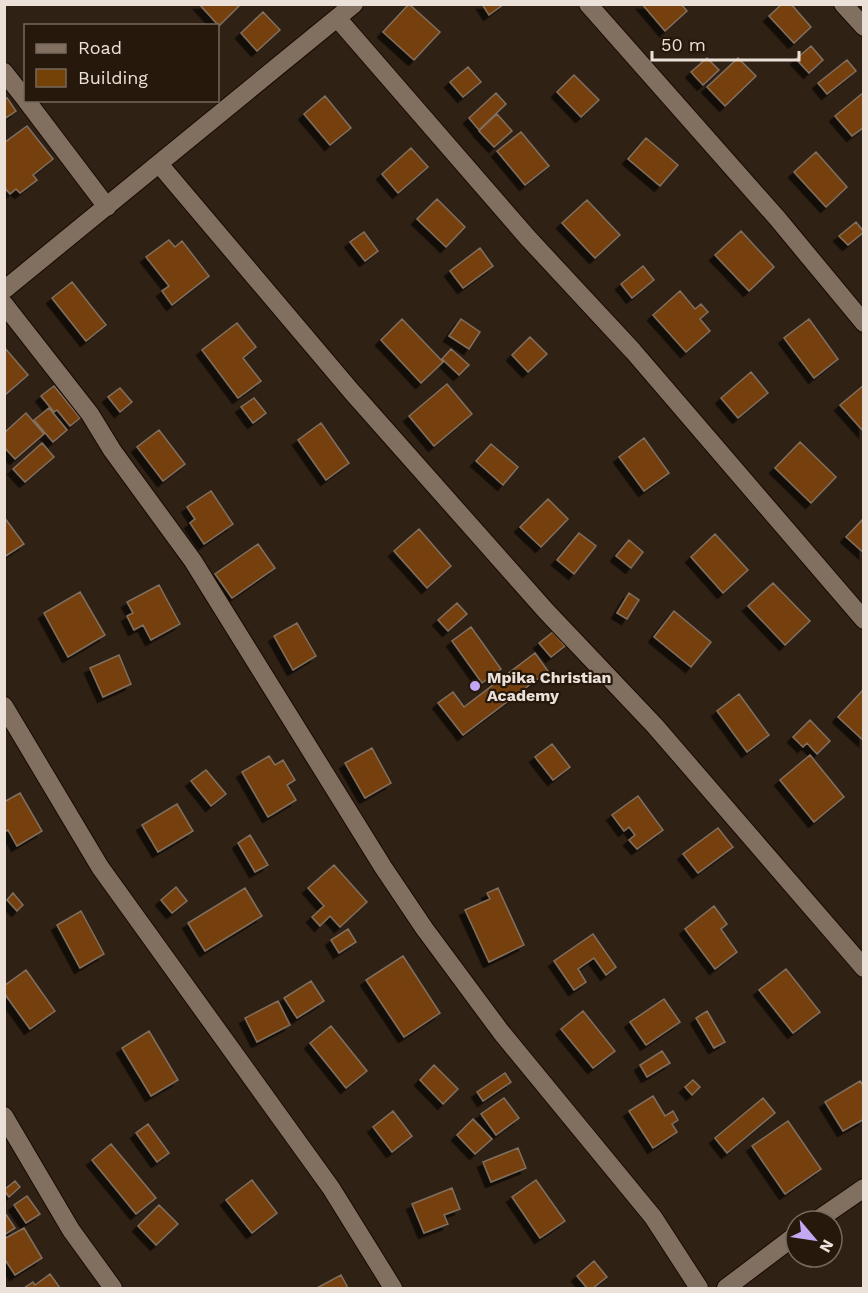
<svg xmlns="http://www.w3.org/2000/svg" width="868" height="1293" font-family="'Work Sans',sans-serif">
<defs>
<filter id="shadow"><feDropShadow dx="-5.5" dy="5.5" stdDeviation="0" flood-color="#0009"/></filter>
</defs>
<rect width="100%" height="100%" fill="#302115"/>
<path fill="#744107" stroke="#816f61" stroke-width="1.5" filter="url(#shadow)" d="M199 4H241L219 26Z
M409 4 440 32 414 60 383 32Z
M482 4H504L489 15Z
M642 4H681L687 11 665 31Z
M782 4H791L811 27 794 43 769 16Z
M263 12 280 30 257 51 241 33Z
M811 46 823 60 809 73 796 59Z
M707 58 719 70 703 85 691 72Z
M738 58 756 76 725 106 707 87Z
M847 60 856 71 827 94 818 83Z
M468 67 481 82 463 97 450 82Z
M574 75 599 100 581 117 557 92Z
M864 92V127L852 136 835 116Z
M496 93 506 104 479 130 469 118Z
M325 96 351 128 330 145 304 114Z
M7 98 16 111 4 119V99Z
M497 114 512 131 494 147 479 131Z
M27 126 53 159 33 175 37 180 20 193 16 189 10 194 4 187V143Z
M521 132 549 166 525 185 497 151Z
M646 138 678 165 660 186 628 159Z
M411 148 428 167 398 193 382 174Z
M816 152 847 187 826 207 794 172Z
M437 199 465 227 446 247 417 219Z
M587 200 620 235 595 258 562 223Z
M856 222 864 232 848 245 839 236Z
M741 231 774 267 749 291 715 255Z
M364 232 378 251 365 261 350 242Z
M169 240 175 247 182 241 209 276 172 305 162 291 169 286 146 257Z
M480 248 493 266 463 288 450 271Z
M643 266 654 280 632 298 621 284Z
M72 282 106 325 86 341 52 298Z
M680 291 695 309 701 304 708 312 700 319 710 331 686 352 653 315Z
M402 319 443 362 421 383 381 340Z
M461 319 480 332 469 349 449 336Z
M809 319 838 359 814 378 784 338Z
M237 323 256 347 243 358 261 381 238 398 202 350Z
M530 337 547 354 528 372 512 355Z
M4 347 28 375 5 395H4Z
M451 349 469 365 459 375 442 359Z
M751 372 768 393 738 418 721 398Z
M447 384 472 414 434 446 409 416Z
M864 385V432L840 405Z
M54 386 80 418 70 426 57 410 54 412 41 396Z
M120 388 132 402 120 412 108 397Z
M254 398 266 413 253 423 241 407Z
M49 408 67 430 53 442 34 420Z
M26 413 44 434 15 459 4 447V433Z
M321 423 349 463 326 480 298 440Z
M159 430 185 464 163 481 137 447Z
M644 438 669 473 644 491 619 457Z
M800 442 836 477 811 503 775 468Z
M42 443 54 457 25 482 13 469Z
M491 444 518 467 503 485 476 461Z
M211 491 233 524 204 544 190 523 195 519 187 507Z
M548 499 568 519 541 547 520 527Z
M4 517 24 544 4 557Z
M864 518V553L846 537Z
M419 529 451 566 427 588 394 551Z
M579 533 596 546 574 574 557 560Z
M715 534 748 570 723 593 691 557Z
M629 540 643 552 631 568 616 556Z
M258 544 275 568 232 598 215 574Z
M773 583 810 621 785 645 748 606Z
M159 585 180 624 151 640 143 625 134 630 127 616 133 613 127 602Z
M80 592 105 635 68 657 44 613Z
M629 593 639 600 627 619 617 613Z
M457 603 467 614 448 631 438 620Z
M674 611 711 642 691 667 654 637Z
M297 623 316 656 293 670 274 636Z
M471 627 501 669 482 683 452 641Z
M553 632 565 646 551 657 539 643Z
M535 653 548 671 463 735 438 703 453 692 464 707Z
M119 655 131 684 103 697 90 668Z
M862 691 864 693V741L838 717Z
M739 694 769 735 747 752 717 711Z
M810 720 830 741 817 754 807 743 803 747 793 737Z
M552 744 570 767 553 780 535 757Z
M372 748 391 783 365 798 345 763Z
M810 755 844 797 814 822 780 780Z
M269 756 275 765 283 760 295 780 287 785 296 800 268 817 242 772Z
M206 770 226 794 211 806 191 781Z
M20 793 42 831 17 846 8 830 4 832V802Z
M638 796 663 830 637 849 629 840 635 835 629 827 624 831 612 815Z
M177 804 193 831 158 852 142 825Z
M718 828 733 847 698 873 683 854Z
M250 835 268 865 255 872 238 843Z
M334 865 367 902 340 927 330 916 320 926 312 917 324 906 308 888Z
M176 887 187 901 172 913 161 900Z
M245 888 262 916 205 951 188 923Z
M498 888 524 945 489 962 465 910 490 899 487 893Z
M13 893 23 905 17 911 7 900Z
M714 906 727 924 721 929 737 952 715 969 685 929Z
M81 911 104 954 80 968 57 925Z
M348 929 356 942 339 953 331 940Z
M593 934 616 967 606 975 594 958 578 969 586 982 574 990 554 961Z
M403 956 440 1013 404 1037 366 980Z
M786 969 820 1012 793 1033 759 990Z
M26 970 55 1011 30 1029 4 993V986Z
M311 981 324 1001 297 1018 284 998Z
M664 999 680 1022 646 1045 630 1022Z
M278 1001 290 1025 257 1042 245 1018Z
M583 1011 615 1051 593 1068 561 1029Z
M707 1011 725 1042 714 1048 696 1018Z
M331 1026 367 1071 346 1088 310 1043Z
M149 1031 178 1080 151 1096 122 1048Z
M662 1051 670 1063 647 1077 640 1065Z
M434 1065 458 1089 443 1104 420 1080Z
M505 1073 511 1082 483 1101 477 1092Z
M693 1080 700 1087 692 1095 685 1087Z
M860 1081 864 1087V1119L843 1131 825 1102Z
M653 1096 665 1116 673 1111 678 1120 672 1124 677 1132 653 1148 629 1111Z
M504 1098 519 1118 496 1135 481 1114Z
M763 1098 775 1113 727 1153 715 1138Z
M393 1111 412 1136 392 1152 373 1127Z
M473 1119 492 1139 475 1154 457 1135Z
M788 1121 821 1169 785 1194 752 1146Z
M148 1124 169 1153 157 1162 136 1133Z
M111 1144 156 1198 136 1214 92 1160Z
M518 1148 526 1168 491 1182 483 1162Z
M252 1180 277 1213 252 1233 226 1200Z
M536 1180 565 1221 540 1238 512 1197Z
M15 1181 20 1187 9 1197 4 1190Z
M452 1188 460 1209 444 1215 448 1224 424 1233 412 1204Z
M27 1196 40 1214 26 1223 14 1205Z
M159 1205 178 1224 156 1245 138 1226Z
M5 1213 15 1228 4 1235V1213Z
M24 1228 42 1258 15 1275 4 1258V1239Z
M594 1261 607 1277 593 1288H587L577 1276Z
M50 1274 60 1288H24L33 1282 35 1285Z
M341 1275 348 1288H317Z"/>
<g fill="none" stroke-linecap="round" stroke-linejoin="round">
<defs>
<path id="minor" d="M588 4 777 218 864 323
M843 4 864 27
M338 19 528 238 633 351 864 620
M4 72 26 100
M26 100 107 207
M160 165 352 392 546 611 655 726 864 968
M4 290 354 4
M4 304 90 414 112 450 193 561 383 867 424 928 501 1032 653 1217 699 1288
M4 706 100 867 331 1188 393 1288
M4 1116 71 1230 113 1288
M816 1221 864 1188
M726 1288 796 1235"/>
</defs>
<use href="#minor" stroke="#180a02" stroke-width="20"/>
<use href="#minor" stroke="#816f60" stroke-width="18"/>
</g>
<circle fill="#c2a8f3" stroke="#26180b" stroke-width="2" cx="475" cy="686" r="6"/>
<g text-anchor="middle" stroke-width="4.5" stroke-linejoin="round" paint-order="stroke">
<g font-size="16" font-weight="bold" fill="#ebe1d9" stroke="#26180b" text-anchor="start">
<text x="487" y="683">Mpika Christian<tspan x="487" dy="18">Academy</tspan></text>
</g>
</g>
<rect width="868" height="1293" fill="none" stroke="#ebe1d9" stroke-width="12"/>
<rect x="24" y="24" width="195" height="78" fill="#26180b" stroke="#75685d" stroke-width="1.5"/>
<rect x="36" y="44" width="30" height="9" fill="#816f60" stroke="#75685d" stroke-width="1.5"/>
<text x="78" y="54" font-size="18" fill="#ebe1d9">Road</text>
<rect x="36" y="69" width="30" height="18" fill="#744107" stroke="#75685d" stroke-width="1.5"/>
<text x="78" y="84" font-size="18" fill="#ebe1d9">Building</text>
<g transform="translate(814 1239) rotate(119)"><circle r="28" fill="#26180b" stroke="#75685d" stroke-width="1.5"/>
<path d="M0-4.5L10 22L0 15L-10 22Z" fill="#c2a8f3"/>
<text y="-9" font-size="16" font-weight="bold" text-anchor="middle" fill="#ebe1d9">N</text>
</g>
<path d="M652 51v9h147v-9" fill="none" stroke="#ebe1d9" stroke-width="3"/>
<text x="661" y="51" font-size="18" fill="#ebe1d9" stroke="#26180b" stroke-width="4.5" paint-order="stroke">50 m</text>
</svg>
